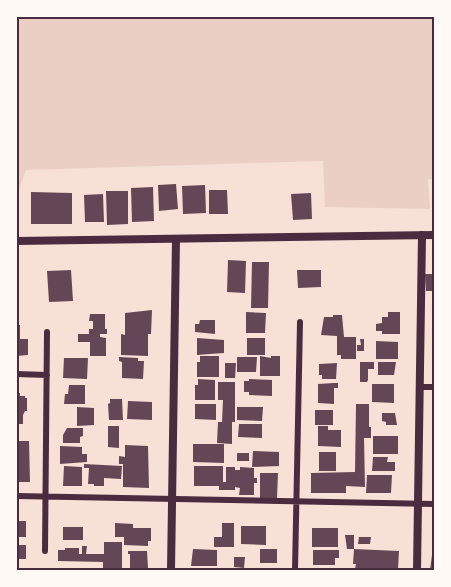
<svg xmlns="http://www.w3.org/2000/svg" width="451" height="587" font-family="'Times New Roman',serif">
<rect width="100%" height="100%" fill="#f7e1d7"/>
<path fill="#ebcfc5" d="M17 16 434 17V179H428L430 209 325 207 323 161 26 170 17 195Z"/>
<path fill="#644757" d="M176 184 178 209 159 211 158 185Z
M205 185 206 213 183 214 182 186Z
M153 187 154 221 132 222 131 188Z
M209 190H227L228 214H209Z
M106 191H128V224L107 225Z
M31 192 72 193V224H31Z
M311 193 312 219 293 220 291 194Z
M103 194 104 222H85L84 195Z
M228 260 246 261 245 293 227 292Z
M252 262H269L268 308H251Z
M71 270 73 301 49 302 47 271Z
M297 270H321V287L298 288Z
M425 274H434V291H426Z
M152 310 151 334H148V356L121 355V334L125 335V313Z
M246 312 266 313 265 333H246Z
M388 312H400V334H382V331H376V324L382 323V317H388Z
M90 314H105V329H107V334H100V337L106 338V356H90V342H78V334H89V329H93V321H89Z
M333 315H342L344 337H356V359H341V355H337V336L321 335 324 317H333Z
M200 320H215V334L195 332V324H199Z
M16 325H20V339H28V355L16 356Z
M197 338 224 340V353L197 355Z
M247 338H265V355H247Z
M360 339H364V351H357V345H361Z
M376 341 398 342V359H376Z
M200 356H219V377H197V362H200Z
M260 356 271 358V356H280V376H260Z
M119 357 138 358V361H144L143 379 122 378V362L119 361Z
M237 357H257L256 372H237Z
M64 358H88L87 379 63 378Z
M360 362H374V369H368V380L367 382H360Z
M378 362H396L394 375H378Z
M225 363H236L235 378H225Z
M337 363 336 379H322V375H319V364Z
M198 379 215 380V400H195V385H198Z
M249 379 272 380V396L249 395V392H244V381H249Z
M218 382H235V422H232V444L217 443 218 422H222L223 400H218Z
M334 383H338V388H334V404L318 403V384Z
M372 384H394V403L372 402Z
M69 385H85V404H64L65 394H68Z
M16 393H20V396H25V398H27V411H25L23 415V424H16Z
M110 399H122L123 420H109L108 404 110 403Z
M128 401 152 402V420L127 419Z
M195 404H216V420L195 419Z
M356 404H369V427H371V438H364L365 487 346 486V493H311V473L355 472Z
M77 407 94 408V425L77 426Z
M237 407H263L262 421 237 420Z
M315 410H333V425H315Z
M382 413H395L397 425H386V422L382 421Z
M239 424H262V438L238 437Z
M108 426H119V448L108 447Z
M318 426H328V430H341V447L318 446Z
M67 428H83V436L80 437V443H63V435Z
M373 436H398V454H373Z
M16 441H29L30 482H16Z
M193 444H224V463L193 462Z
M125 445 148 446 149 488 123 487V464H119V456L125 457Z
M60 446 82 447V454H87V462L60 464Z
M253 451 279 452V466L252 467Z
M319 452H336V471H319Z
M237 453H249V461H237Z
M373 457H388L387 462H395V471H372Z
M84 464 122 466 121 479 104 478V486H94V484H88L89 468H84Z
M64 466 82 467V486H63Z
M194 466H223V482H226V467H235V470H240V467L254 468V478H257V483H254V495H239L240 488 235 487V490H219V486H194Z
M260 473H278L277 498H260Z
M367 475H392L391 493H366Z
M16 521H26V537H16Z
M115 523 133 524V528H151V541H148V546L124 545V537H115Z
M222 523H234V547H214V537H222Z
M241 526H266V545L241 544Z
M63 527H83V540H63Z
M312 528H338V547H312Z
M345 535H354V549H347Z
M359 537H371L370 544H358Z
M104 542H122V569L103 570V562L58 561V550H65V548H79V554H82V546H87L86 554H104Z
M16 545H26V559H16Z
M193 549 217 550V566H191Z
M260 549H277V563H260Z
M354 549 399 551 398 570 355 569 356 564H353Z
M313 550H339V558H335V565H313Z
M128 551H147L148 568 130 569V554H128Z
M432 555H434V570H430Z
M234 557H245L244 568 234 567Z
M191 568H217V570H190Z"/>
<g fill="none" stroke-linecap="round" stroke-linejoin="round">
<path stroke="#4a2c40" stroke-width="6" d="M16 374 47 375
M419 387H434
M16 496 434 504
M45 551 47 332
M295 570 300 322"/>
<path stroke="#4a2c40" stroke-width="8" d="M171 570 176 239
M417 570 422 235"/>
<path stroke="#4a2c40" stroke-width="8" d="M16 241 434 235"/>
</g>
<rect width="451" height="587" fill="none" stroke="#fffaf5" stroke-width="36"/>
<rect x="18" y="18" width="415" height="551" fill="none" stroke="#4a2c40" stroke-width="2"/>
</svg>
